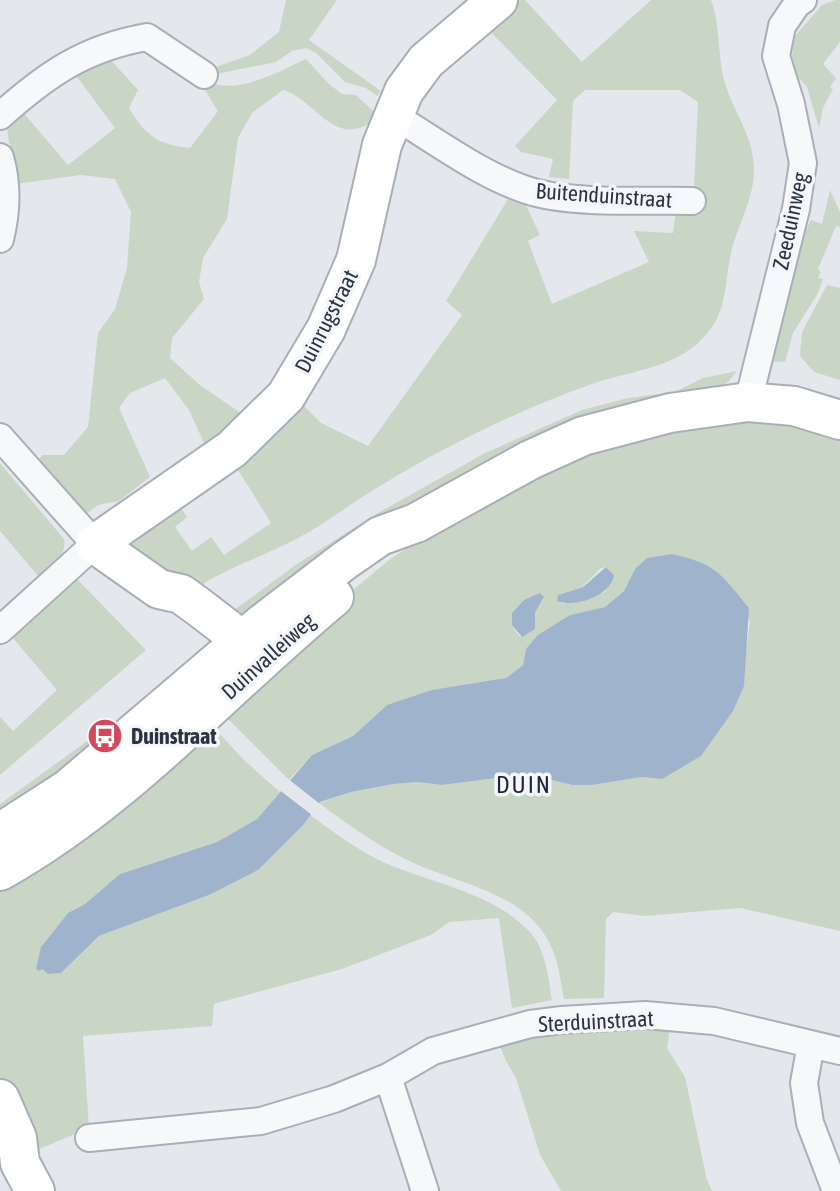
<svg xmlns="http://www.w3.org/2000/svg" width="840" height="1191" font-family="'Asap Condensed',sans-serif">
<rect width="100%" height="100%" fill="#e4e7ec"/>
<path fill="#c9d6c5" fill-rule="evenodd" d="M286 0H337L309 40 381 91 377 96 366 88 345 82 316 53 306 48 292 51 276 62 216 74 218 66 250 55 279 32Z
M513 0H525L582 62 651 0H711C721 27 717 56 725 83 734 113 753 135 754 168 755 195 739 223 732 249 725 276 728 307 710 330 680 369 635 369 592 384 519 410 447 445 380 486 352 502 327 523 298 538 268 554 236 565 206 582L194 593 126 547 128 532 175 499 187 517 175 527 192 551 211 537 224 555 271 523 235 465 295 397 321 423 368 446 462 315 446 301 510 196 523 199 540 235 528 241 552 304 649 262 634 231 673 233 676 209H693L698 102 680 90H585L573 101 569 179 549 177 553 159 521 152 515 146 557 100 485 26Z
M835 0H840V42L823 64 836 78 830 87 833 89 823 108 819 128 807 87 790 68 795 36 822 5Z
M110 59 138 90 129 108C145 135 158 145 190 148L218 111 203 87 206 81C237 96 277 72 306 59L329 84 342 94 356 95 373 111 371 122C334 148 315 99 283 90L252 113 238 138 227 219 203 258 199 282 204 299 172 338 170 358 200 385 242 414 225 430 204 443 189 410 165 378 130 393 119 408 150 477 119 501 98 505 81 518 34 463 43 455H64L88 427 98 333 115 309 127 268 131 212 115 179 81 175 15 184 7 128 21 110 68 165 115 128 74 73Z
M830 190 840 212V227L836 226 818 269 821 272 818 278 823 279 818 293 793 333 785 362 769 361 805 232 811 220 822 224Z
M827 285 840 288V380L814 372 800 356 802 332Z
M737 371 729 381 713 392 244 614 233 611 297 564 378 513 485 453 582 410 628 398 675 392 703 378Z
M759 418 840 431V931L740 908 645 916 613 912 606 919 604 998 564 999C561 983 559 966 553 951 531 895 467 886 418 865 382 849 351 827 319 803L351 792 393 784 417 782 442 785 528 774 572 785H592L642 777 662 779 747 645 750 620 635 569 624 591 605 607 570 615 526 649 523 665 506 678 387 705 353 736 312 755 289 780 218 709 288 644 389 560 455 516 501 490 619 440ZM606 567 610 570 605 592 562 604 558 595 582 587 601 568ZM544 598 521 637C513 631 511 622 512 613Z
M0 463 64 539C68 556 50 566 38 576L0 531Z
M76 578 146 650 0 775V717L13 731 57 690 12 637Z
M206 719 244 760 280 792 257 819 217 842 120 874 85 904 68 913 41 947 39 971 42 969 61 973 99 936 209 895 304 824 310 815C334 832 357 850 383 862 430 883 492 892 529 931 546 949 548 976 552 1000L512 1008 499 918 449 922 431 935 342 969 214 1004 212 1026 83 1036 89 1128 30 1153 0 1082V878Z
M90 739 97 746 0 826V804Z
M670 1027 667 1048 685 1077 707 1180 712 1191H561L540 1155 516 1078 506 1061 498 1041 554 1030Z"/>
<path fill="#9fb4cc" d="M672 554C717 564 721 574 749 608L744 686 733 711 701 756 662 779 642 777 592 785H572L528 774 442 785 417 782 393 784 351 792 320 802 304 824 258 870 209 895 99 936 61 973 48 974 42 969 39 971 36 969 41 947 68 913 85 904 120 874 217 842 257 819 312 755 353 736 387 705 432 690 506 678 523 665 526 649 538 635 570 615 605 607 624 591 635 569 647 558Z
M606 567 614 575C611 596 575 608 557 601L558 595 583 587Z
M540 593 544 597 535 613V629L522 637 512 625V613L524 600Z"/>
<path fill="#e4e7ec" d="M287 778 320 804 312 815 278 789Z"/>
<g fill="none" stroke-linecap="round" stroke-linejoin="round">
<defs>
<path id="street" d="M393 115C436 141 485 178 533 192 575 204 647 200 692 201
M0 116C46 75 84 48 147 37L204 75
M0 157C8 185 7 211 0 239
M748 402 796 209 803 163 791 104 776 56 782 26 797 4 803 0
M0 437 95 544 0 630
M811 1044 804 1083 810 1123 836 1191
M388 1077 425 1191
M89 1138 261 1121 334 1099 388 1077 433 1051 530 1024 562 1020 645 1015 714 1021 840 1051"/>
<path id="secondary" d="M255 667 243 641 199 607 181 594 159 589 95 544 232 449 286 396 326 329 356 260 382 145 404 91 426 61 498 0
M0 833 68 789 263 623 344 561 380 536 416 523 530 460 583 436 670 413 748 402 794 406 840 420
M0 871C128 799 223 689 334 597
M0 1099 17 1138 20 1163 35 1191"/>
</defs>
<use href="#street" stroke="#a9aeb7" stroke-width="30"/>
<use href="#secondary" stroke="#a9aeb7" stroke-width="42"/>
<use href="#street" stroke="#f7f8fa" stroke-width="26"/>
<use href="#secondary" stroke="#fff" stroke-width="38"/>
</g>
<defs>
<symbol id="bus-disc" viewBox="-11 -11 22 22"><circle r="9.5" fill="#d1495b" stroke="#f4f6f9"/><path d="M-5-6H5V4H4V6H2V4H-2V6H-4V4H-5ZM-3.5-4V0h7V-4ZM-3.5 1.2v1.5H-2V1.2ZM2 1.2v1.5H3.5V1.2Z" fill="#fff"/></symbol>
</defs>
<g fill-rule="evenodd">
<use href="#bus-disc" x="85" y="716" width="40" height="40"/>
</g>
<g text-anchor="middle" stroke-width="7" stroke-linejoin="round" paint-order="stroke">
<g font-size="22" fill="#2b3445" stroke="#f4f6f9">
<text transform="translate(604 195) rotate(4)" y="8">Buitenduinstraat</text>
<text transform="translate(790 221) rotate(-78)" y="8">Zeeduinweg</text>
<text transform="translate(326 321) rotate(-63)" y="8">Duinrugstraat</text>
<text transform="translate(268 656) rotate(-42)" y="8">Duinvalleiweg</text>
<text transform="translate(596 1021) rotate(-3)" y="8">Sterduinstraat</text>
</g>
<g font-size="22" font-weight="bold" fill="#2b3445" stroke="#f4f6f9" text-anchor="start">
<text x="131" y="744">Duinstraat</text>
</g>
<g font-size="24" letter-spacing="2" fill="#1d2536" stroke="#f4f6f9">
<text x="524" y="793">DUIN</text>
</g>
</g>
</svg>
